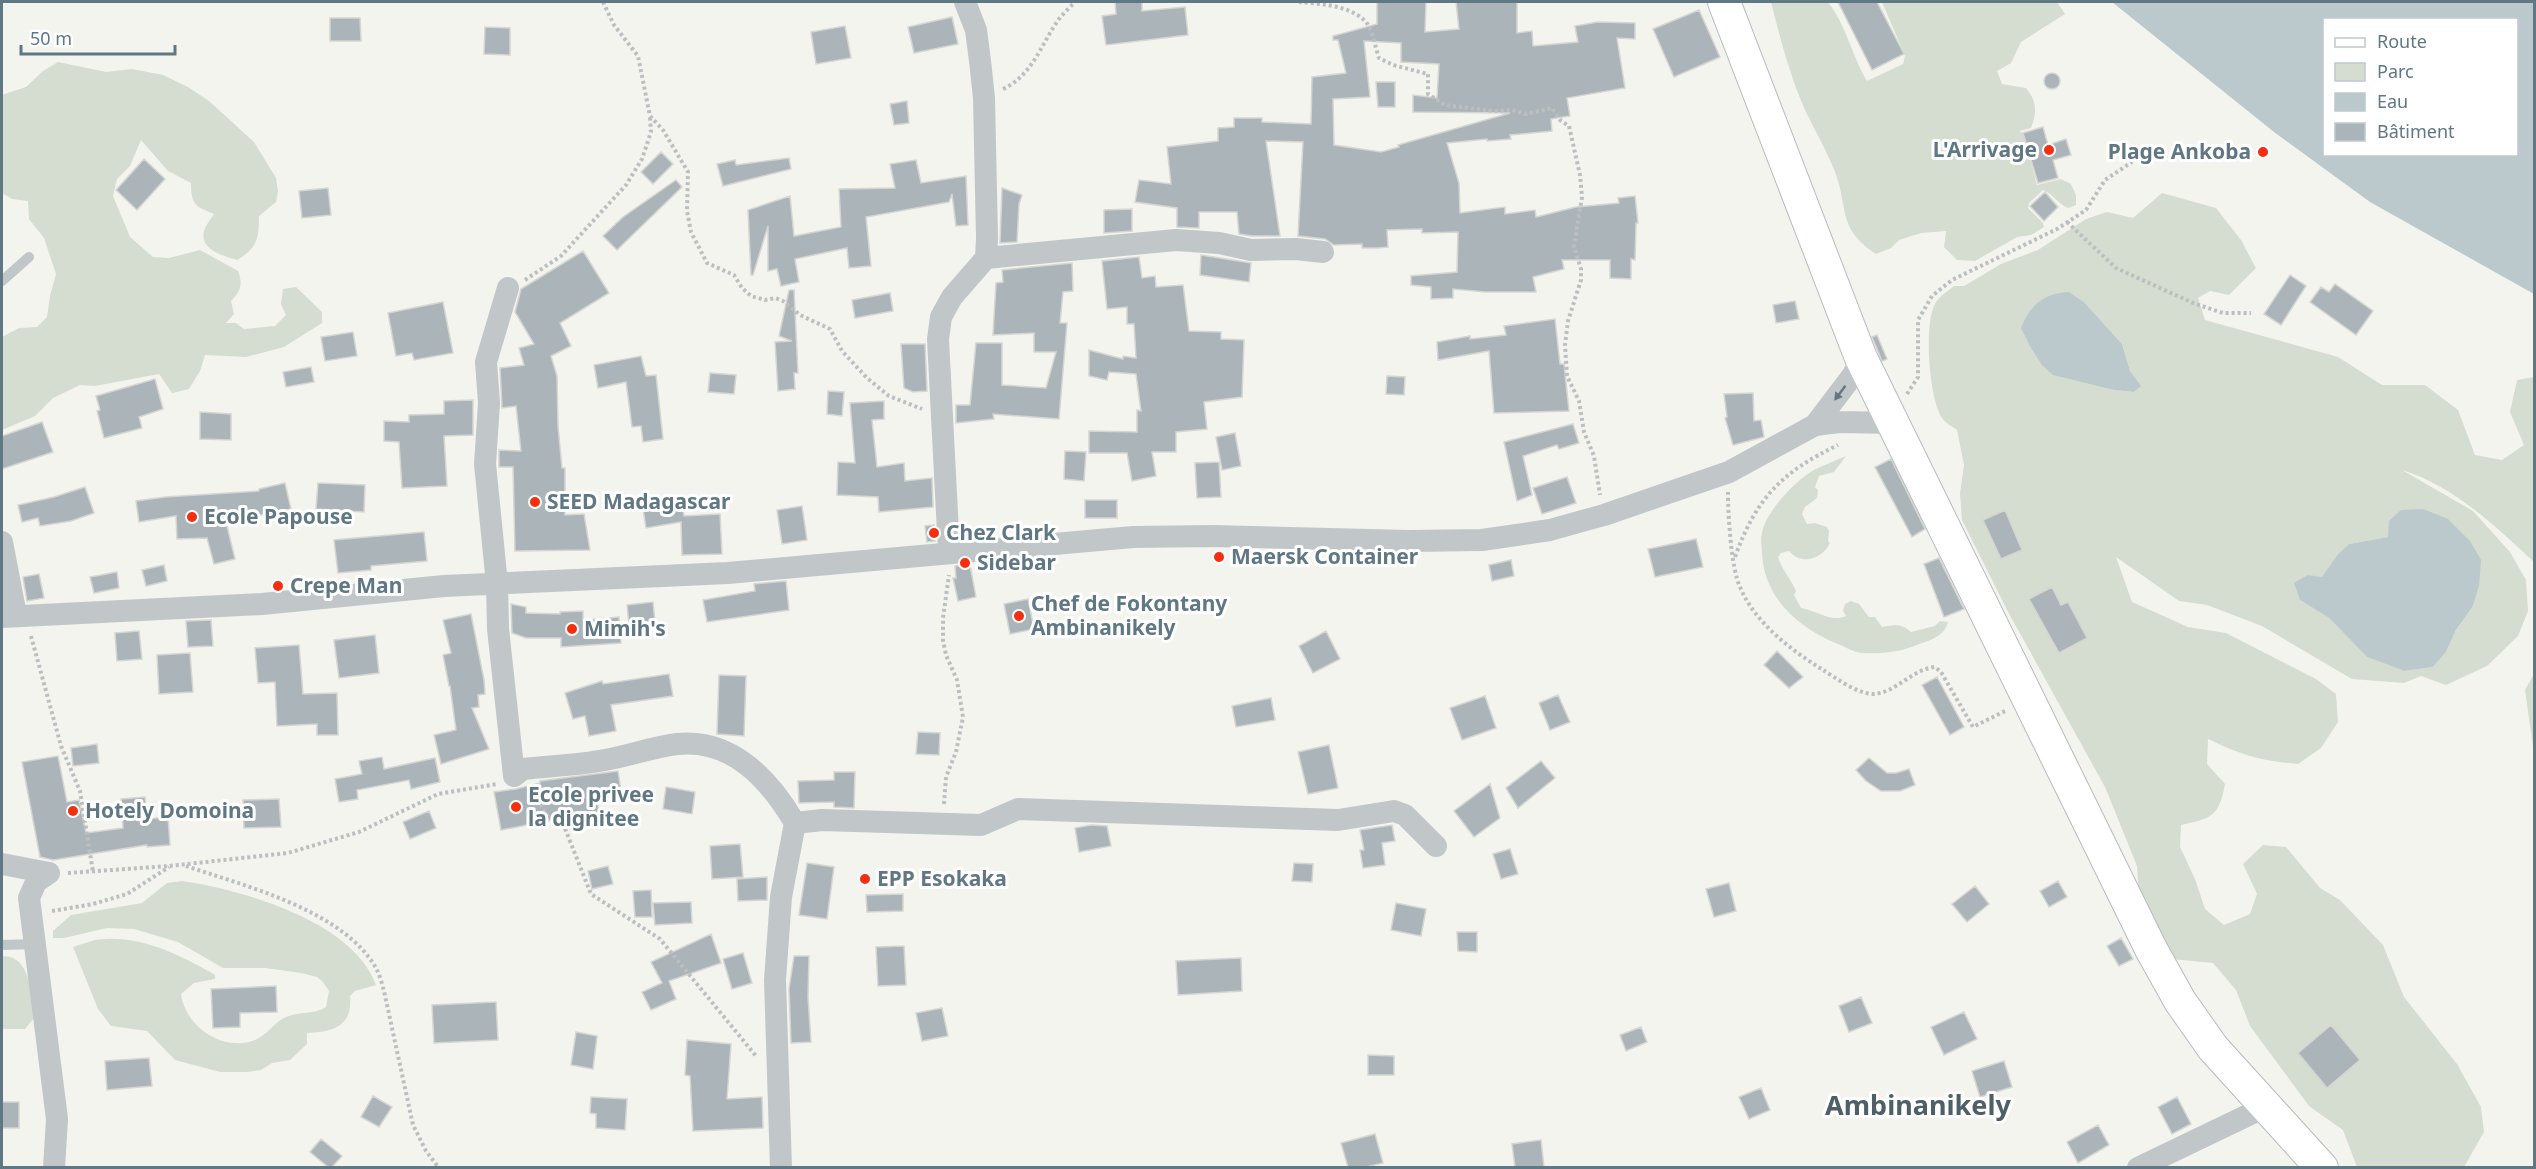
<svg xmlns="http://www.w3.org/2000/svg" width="2536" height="1169" font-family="'Noto Sans',sans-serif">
<rect width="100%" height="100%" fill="#f4f4ef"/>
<path fill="#d5dcd0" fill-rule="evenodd" d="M1771 2H1828C1846 25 1852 56 1867 81L1903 64 1905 56 1882 2H2057L2065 14 2021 42 2011 63 1997 71 2002 84 2026 88C2037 101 2037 113 2031 128L2019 131 2023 133 2037 185 2061 179 2071 184 2076 195V205L2068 208C2058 204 2052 193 2043 190L2029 203 2028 208 2043 223 2044 227 2031 235 2017 237 1975 261 1957 260 1944 247 1946 231 1921 233 1899 240 1891 248 1876 254C1837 228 1849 210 1835 172 1827 151 1815 131 1805 110 1790 76 1780 38 1771 2Z
M58 62 106 72 132 69 163 75 188 87 209 101 254 142 276 178 278 191 276 202 259 216C259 239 257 248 237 260 224 256 199 250 204 231 205 226 211 219 214 214 195 206 191 205 191 183L168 171 141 140 130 166 117 179 113 196 130 237 153 257 169 258 200 250 238 271C243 284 241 291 231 301L234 314 226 323H236L244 329 275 326 286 315 281 304 283 289 296 287 322 312V323L284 347 246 357 205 355 200 371 189 389 172 393 159 374 95 386 80 385 53 398 35 416 2 430V337L19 328 37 327 47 317 50 296 56 274 44 238 29 219 28 201 12 199 2 193V95L26 87 43 71Z
M2162 193 2216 208 2241 240 2256 268 2229 295 2210 291 2198 298 2205 320 2338 357 2382 385H2425L2458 410 2475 455 2502 460 2524 445 2510 412 2517 380 2534 377V562C2495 526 2454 486 2402 470L2473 511 2510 552 2526 580 2528 611 2518 636 2487 666 2446 685 2421 676 2404 683 2352 679 2262 626 2207 605 2179 601 2116 557 2132 602 2188 627 2226 633 2316 679 2336 694 2338 722 2321 748 2298 764C2261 761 2241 755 2208 739L2207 764 2225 784C2219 817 2212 818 2181 825L2180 847 2195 879 2205 909 2224 925 2250 914 2257 894 2243 864 2263 845 2286 847 2320 888 2340 900 2383 945 2404 997 2457 1064 2481 1107 2484 1132 2464 1167H2357L2343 1130 2309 1106 2250 1026 2236 990 2213 963 2172 959 2141 929 2137 866 2105 787 2007 610 1962 520 1960 493 1964 465 1957 430C1953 427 1945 423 1942 418 1929 399 1923 322 1936 302 1940 296 1948 291 1954 286H1964L2001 264 2038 250 2086 219 2107 212 2133 218ZM2085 303 2122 344 2130 371 2140 386 2134 392 2114 390 2085 382ZM2388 537 2479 586 2473 606 2456 630 2446 652 2433 667 2404 671 2367 657 2329 618 2300 600 2308 575 2322 578 2338 554 2349 544Z
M1846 456 1834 472 1819 476 1815 487 1818 490 1817 498 1805 507 1802 514 1807 524 1815 523 1827 527 1829 531 1828 541 1830 543C1822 559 1802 566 1789 551L1781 553 1778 557C1782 570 1791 579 1796 591L1794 595 1801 608C1816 610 1831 623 1846 616L1843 611 1845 604 1851 601 1859 604 1869 617H1875L1882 627C1895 625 1901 623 1911 632L1935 626 1940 621 1948 622C1944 637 1930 640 1917 645 1900 652 1882 654 1863 653 1855 653 1846 647 1838 644 1798 628 1763 597 1762 552 1762 546 1760 539 1762 533 1765 513 1795 481 1812 471 1823 465 1835 461 1846 456Z
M2534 674V754L2525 690Z
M182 881C243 890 353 921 376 985L355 991 350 996C353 1027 332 1032 307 1033V1044L290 1060 272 1063 261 1070 247 1072H220L175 1060 147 1031 111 1026 98 1009 73 947C83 944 94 939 105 939 145 937 182 956 215 975V979L194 983 181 994C185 1027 225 1054 257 1039 268 1034 275 1021 286 1017 299 1011 315 1015 326 1007L329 991 323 982 317 977 301 973 265 968H223L178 942 134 929 107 928 64 938H53V931L71 915 142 903 167 883Z
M2 956C32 955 31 997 34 1018L25 1029H2Z"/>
<path fill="#bbc9cd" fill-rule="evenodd" d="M2112 2H2534V294L2370 202 2274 132ZM2324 20H2516V154H2324Z
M2069 292 2085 303 2122 344 2130 371 2141 386 2134 392 2114 390 2053 375 2042 365 2031 348 2021 328C2030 305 2044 293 2069 292Z
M2423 509 2448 519 2470 541 2481 560 2479 586 2473 606 2456 630 2446 652 2433 667 2404 671 2367 657 2329 618 2300 600 2294 583 2308 575 2322 577 2338 554 2349 544 2388 537 2389 521 2401 510Z"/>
<path fill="#abb5b9" stroke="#d5d5d2" stroke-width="1.5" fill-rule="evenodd" d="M1115 2H1142V11L1185 7 1188 35 1106 45 1102 16 1116 14Z
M1377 2H1426L1425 32 1459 29 1456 2H1517V33L1532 31 1533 46 1578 42 1575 26 1598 22 1635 23V39L1617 38 1625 88 1567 98 1570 116 1551 119 1552 131 1510 135 1511 139 1487 141V139L1447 143 1459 183 1460 213 1505 207V214L1535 210 1536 217 1576 207 1619 203 1618 198 1635 196 1638 223H1636L1635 260 1631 259V279L1610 278V260H1562L1564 269 1533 277 1536 292H1486L1453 289V298L1431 299V287L1411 285V276L1457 272 1458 232 1422 233V229L1387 230 1388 247 1378 248H1362V244L1334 245 1325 239 1298 236 1303 142 1266 141 1280 236H1252L1239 234 1237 212H1199V228L1177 227V208L1135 202 1139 180 1171 184 1167 147 1218 141V128L1234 127V118H1262V122L1311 124 1312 77 1346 73 1338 40H1333V36L1377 24ZM1364 41 1401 43V62L1439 64 1437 98 1413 95V112L1510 113 1398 145 1399 147 1381 152 1334 145 1333 99 1370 97Z
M1838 2H1877L1904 54 1872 70Z
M1699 10 1720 57 1674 77 1653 29Z
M952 17 958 44 914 53 908 27Z
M330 18H360L361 41H330Z
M845 26 851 58 816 64 811 32Z
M485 27 510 28V55L484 54Z
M2044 81a8 8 0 1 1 16 0a8 8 0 1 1-16 0Z
M1376 82H1395V107H1378Z
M907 101 909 123 894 125 890 104Z
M2043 127 2048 145 2066 139 2071 155 2053 160 2058 178 2038 183 2023 133Z
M661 152 673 164 653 184 641 172Z
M789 158 791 169 723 186 717 164 735 160 736 165Z
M144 159 165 179 137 210 116 190Z
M916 160 921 183 966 176 968 225 956 226 952 194 949 202 866 217 871 266 849 268 847 248 795 259 799 282 781 286 777 269 768 271V226L753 275H751L748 210 790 196 794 236 841 227 839 189 895 188 890 164Z
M676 180 682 187 617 250 603 236 623 217Z
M328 188 331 215 302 218 299 191Z
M1002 188 1022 195 1019 204 1017 242 1000 243Z
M2045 192 2058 207 2044 221 2030 206Z
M1132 209V231L1104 233V210Z
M583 251 609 293 560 323 571 346 551 356 557 376 558 426 562 468H565V515L584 514 590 550 515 551 513 467H499V450L521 451 516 406 502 408 500 368 524 365 519 348 534 344 515 312 521 289Z
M1201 255 1251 263 1249 282 1200 275Z
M1139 257 1142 278 1155 276 1156 287 1183 285 1189 331 1221 332V339L1244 340 1242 397 1204 402 1207 429 1176 432V452H1152L1156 476 1132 481 1127 453H1089V431L1137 432V410L1141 411 1136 374 1109 372 1107 380 1089 376V350L1123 359V356L1136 358 1134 324H1127V307L1107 309 1102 261Z
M1072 263 1073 291 1063 292 1060 323H1067L1059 419 993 414 994 419 956 423V405H970L976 343H1002V385L1046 388 1056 352H1034V333L993 335 996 283 1003 282 1002 270Z
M2290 275 2306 286 2281 325 2264 314Z
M2335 284 2373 311 2356 335 2310 302 2321 287 2329 292Z
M789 290H794L798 373H794L795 389 778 391 775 342 792 341 779 336Z
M890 293 893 311 855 318 852 300Z
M1795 301 1799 319 1776 323 1773 305Z
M443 302 453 353 414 360 412 353 396 356 388 313Z
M1555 319 1560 364H1564L1569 411 1494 413 1489 351 1438 360 1437 342 1470 336V339L1506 335 1504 326Z
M353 332 357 356 325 361 321 337Z
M1877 335 1887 359 1882 361 1872 337Z
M901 344H925L927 391 913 392 904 388Z
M641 356 646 376 656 375 663 439 643 442 641 426 632 427 626 382 598 388 594 365Z
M311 367 314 382 286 387 283 372Z
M710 373 736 375 734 394 708 392Z
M1387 376 1405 377 1404 395 1386 394Z
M155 379 163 409 139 417 142 428 104 438 97 411 100 410 96 396Z
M828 391 844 392 842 416 827 414Z
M1753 393 1754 421 1761 420 1764 437 1733 445 1725 418 1727 417 1724 394Z
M473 400V435L444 436 447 486 402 488 399 442 384 441V421L409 422V415L444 414V401Z
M884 401V419L872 420 877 467 904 463 905 481 932 478 933 507 879 512 878 497 837 495 838 462 855 463 850 403Z
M200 412 231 414V440L200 439Z
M42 422 53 452 2 469V436Z
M1573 424 1579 443 1559 449 1557 445 1523 456 1532 495 1517 501 1504 442Z
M1235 433 1241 466 1222 470 1216 437Z
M1065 451 1086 452 1084 481 1064 479Z
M1891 459 1925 529 1912 537 1875 467Z
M1219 462 1221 497 1197 498 1195 463Z
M1567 477 1576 503 1542 514 1533 488Z
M285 483 291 509 261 515 225 518 235 559 214 564 207 538 177 539 176 516 139 522 136 501 165 497 259 491V489Z
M318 483 365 485 364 512 316 509Z
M85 487 94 513 71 521 40 526 38 518 22 522 18 505 54 497Z
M681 496 684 516 720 514 722 554 682 555 681 522 646 528 642 502Z
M1085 500H1117V518H1085Z
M802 506 807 540 782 544 777 510Z
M2005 510 2022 550 2001 559 1983 520Z
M934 525 935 541 927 542 925 526Z
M424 532 427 561 371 566V570L338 573 334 540Z
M1696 539 1703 567 1655 577 1648 549Z
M1939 558 1964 609 1944 617 1924 564Z
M1511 560 1514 576 1492 581 1489 565Z
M164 565 167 581 146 586 142 570Z
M970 565 976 597 958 601 953 578H956L955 566Z
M117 572 119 588 94 593 90 577Z
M39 574 44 598 27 601 23 577Z
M786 581 789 610 707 622 703 600 755 591 754 584Z
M2052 587 2061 605 2068 602 2087 638 2059 653 2029 599Z
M1028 599 1034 629 1010 634 1004 604Z
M653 602 655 622 629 625 627 605Z
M511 604 526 607V613L560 614V612L583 611V620L619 617 621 643 561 647V638H526L512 633Z
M471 614 484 680 485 694 478 695 479 707 472 708 489 749 441 764 434 735 456 730 450 686H449L443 655 451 653 443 620Z
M211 620 213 646 188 647 186 621Z
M139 631 142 659 117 661 115 633Z
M1326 631 1340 659 1313 673 1299 646Z
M375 635 379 673 339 678 334 640Z
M299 645 303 694 337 693 338 735H317V724L277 726 275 682 258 683 255 648Z
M1777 651 1803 677 1789 688 1764 665Z
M190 653 193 692 159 694 157 655Z
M669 674 673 696 611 705 616 731 589 736 585 716 573 719 565 693 602 681 603 684Z
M719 675 746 676 744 736 717 734Z
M1937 677 1964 727 1950 735 1922 685Z
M1558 695 1570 722 1550 730 1539 703Z
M1485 696 1496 728 1462 740 1450 708Z
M1271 698 1275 720 1236 727 1232 706Z
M918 732 940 733 939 755 916 754Z
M97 744 99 763 73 766 71 748Z
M1329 745 1338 788 1308 794 1298 752Z
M58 756 67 802 79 800 86 833 123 828 121 799 145 797 147 819 168 817 170 845 147 847V845L53 860 40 857 22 762Z
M382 757 384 769 435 758 440 782 411 789 409 780 357 790 358 799 339 802 335 779 362 774 359 761Z
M1869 758 1887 773H1896L1909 769 1915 785 1900 791H1881L1866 781 1856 770Z
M1541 761 1555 778 1518 808 1506 788Z
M618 771 621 791 596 794 602 825 571 831 568 817 501 830 494 792 516 789 540 783V781Z
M834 772H855L854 808 834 807V802L799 803 798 781 834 780Z
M1490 784 1500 818 1474 837 1454 811Z
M666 787 695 792 692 814 663 809Z
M279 799 281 827 244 828 243 800Z
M429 811 436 828 410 839 403 822Z
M1091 825 1107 826 1111 846 1079 852 1075 828Z
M1392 825 1395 841 1382 843 1385 865 1363 868 1360 850H1364L1360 830Z
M740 844 743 877 712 879 710 846Z
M1510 849 1518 874 1501 879 1493 854Z
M807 863 834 867 827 919 799 915Z
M1294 863 1313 864 1312 882 1292 881Z
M608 866 613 884 592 889 588 871Z
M767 877V900L738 901 737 879Z
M2058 881 2067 897 2049 907 2040 891Z
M1729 883 1736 911 1714 917 1706 889Z
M1975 886 1989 904 1967 922 1952 904Z
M651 890 652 917H635L633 891Z
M903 894V911L867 912 866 895Z
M691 902 692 923 655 925 653 903Z
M1396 903 1426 909 1421 936 1391 930Z
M1457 932H1477V952L1458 951Z
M711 934 721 963 669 981 676 999 651 1010 642 992 662 983 651 962Z
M2121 938 2133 959 2119 966 2107 946Z
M904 946 906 985 878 986 876 947Z
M743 953 752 983 732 989 723 959Z
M794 956H809L808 997 811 1042 791 1043 789 989Z
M1241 958 1242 991 1178 995 1176 961Z
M276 986 277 1012 240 1013V1027L213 1028 211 989Z
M1861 997 1872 1023 1849 1032 1839 1006Z
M496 1002 498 1040 434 1043 432 1005Z
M942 1008 948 1036 922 1041 916 1013Z
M1964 1012 1977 1039 1944 1055 1931 1027Z
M2331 1025 2360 1060 2327 1088 2298 1053Z
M1641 1027 1647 1042 1626 1051 1620 1035Z
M576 1032 597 1036 593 1069 571 1065Z
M687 1040 731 1044 727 1099 762 1097 763 1128 693 1131 690 1076 685 1075Z
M1368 1055 1394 1056V1075H1368Z
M149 1058 152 1086 107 1090 105 1061Z
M2004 1061 2012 1087 1980 1097 1972 1071Z
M1761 1088 1770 1110 1749 1119 1739 1097Z
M373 1096 392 1107 379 1127 361 1117Z
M591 1097 627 1099 625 1130 596 1128V1114L590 1113Z
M2177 1097 2191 1124 2172 1134 2158 1107Z
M2 1102H19V1128H2Z
M2098 1125 2109 1145 2078 1163 2067 1142Z
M1375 1134 1383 1163 1366 1167H1348L1341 1143Z
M321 1139 342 1156 332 1167H328L310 1152Z
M1541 1140 1544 1167H1515L1512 1144Z"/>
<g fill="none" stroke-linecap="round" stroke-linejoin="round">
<defs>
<path id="secondary" d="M1724 2 1861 358 2151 949 2180 1001 2213 1048 2322 1168"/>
</defs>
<use href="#secondary" stroke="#b5bbbf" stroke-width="34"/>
<path stroke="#bcbfc1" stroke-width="4" stroke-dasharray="3 3" stroke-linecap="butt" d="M603 2 614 25 638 56 650 116 663 130 688 172 687 211 691 232 707 263 734 275 742 288 751 296 765 300 775 298 783 301 800 315 830 329 842 351 867 378 889 396 922 409
M1299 2C1320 4 1350 5 1366 22 1373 31 1375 47 1379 58L1393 65 1428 74V94L1445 105 1493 111 1512 110 1526 114 1552 108 1561 121 1569 126 1580 175 1582 197 1574 246 1581 269V280L1568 321 1565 345 1567 376 1579 401 1584 432 1594 456 1600 495
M1003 89C1033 75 1041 44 1059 19 1064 13 1070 7 1075 2
M2067 222 2116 268 2193 303 2223 313H2251
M525 280 561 256 626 185 642 159 651 132 650 117
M1907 394 1918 377V320L1932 296 1952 280 2057 229 2086 210 2105 180 2132 162
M1728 492C1728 514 1731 568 1740 587 1755 623 1791 650 1823 670 1836 678 1856 693 1872 694 1895 694 1912 669 1935 667L1941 672 1973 727 2007 710
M1735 557C1756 498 1782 472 1838 445
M31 636 61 746 80 791 93 872
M535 787C542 809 543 817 564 826L591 894 660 939 756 1056
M944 804 946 777 956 752 963 717 957 680 946 655 943 640V618L949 575
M186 866C245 886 346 911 377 970 380 976 382 984 384 991L413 1125 426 1151 439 1168
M68 873 169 866 288 853 359 832 438 794 497 784
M52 911 93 904 127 894 169 867"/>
<path stroke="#c1c6c9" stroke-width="10" d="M2 281 29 257
M2 945 35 944"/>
<path stroke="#c1c6c9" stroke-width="22" d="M986 258 1176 240 1219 243 1251 250 1296 249 1323 252
M508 288 486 362 489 403 485 464 497 584 498 629 514 776
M1815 425 1839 422 1894 423
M2 542 16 615
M949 552 938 339 941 317 952 297 986 258 987 238 984 98 980 61 976 30 965 2
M2 617 262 604 444 586 728 573 1133 537 1213 536 1409 541 1482 540 1550 530 1604 515 1729 472 1815 425 1853 375 1861 358
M514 776 523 769C551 766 579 765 605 760 629 756 653 747 677 744 732 738 769 779 795 823L781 897 775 980 781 1168
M795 823 822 820 981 825 1018 809 1338 820 1394 811 1405 815 1436 846
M2 864 49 873
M49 873 36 882 29 898 57 1119 54 1168
M2138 1168 2267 1106"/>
<use href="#secondary" stroke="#fff" stroke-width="32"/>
</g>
<defs><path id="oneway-solid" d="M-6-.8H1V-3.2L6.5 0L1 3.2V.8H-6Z" transform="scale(1.5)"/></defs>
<use fill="#607784" href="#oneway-solid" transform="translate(1840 393) rotate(127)"/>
<g fill="#f52e0f" stroke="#fff" stroke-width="2">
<circle cx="2049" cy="150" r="6"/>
<circle cx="2263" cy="152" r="6"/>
<circle cx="535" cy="502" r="6"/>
<circle cx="192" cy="517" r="6"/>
<circle cx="934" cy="533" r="6"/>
<circle cx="1219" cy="557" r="6"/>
<circle cx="965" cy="563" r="6"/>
<circle cx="278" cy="586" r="6"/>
<circle cx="1019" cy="616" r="6"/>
<circle cx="572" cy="629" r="6"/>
<circle cx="516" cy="807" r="6"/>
<circle cx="73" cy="811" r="6"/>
<circle cx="865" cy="879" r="6"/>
</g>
<g text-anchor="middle" stroke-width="6" stroke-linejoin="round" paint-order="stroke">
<g font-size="21" font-weight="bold" fill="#607784" stroke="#fff" text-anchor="start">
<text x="2037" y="157" text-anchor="end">L'Arrivage</text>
<text x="2251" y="159" text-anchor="end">Plage Ankoba</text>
<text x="547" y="509">SEED Madagascar</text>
<text x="204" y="524">Ecole Papouse</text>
<text x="946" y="540">Chez Clark</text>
<text x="1231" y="564">Maersk Container</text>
<text x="977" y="570">Sidebar</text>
<text x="290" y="593">Crepe Man</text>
<text x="1031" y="611">Chef de Fokontany<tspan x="1031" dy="24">Ambinanikely</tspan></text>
<text x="584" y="636">Mimih's</text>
<text x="528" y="802">Ecole privee<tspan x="528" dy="24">la dignitee</tspan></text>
<text x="85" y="818">Hotely Domoina</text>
<text x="877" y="886">EPP Esokaka</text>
</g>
<g font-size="27" font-weight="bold" fill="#4e5f68" stroke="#fff">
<text x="1918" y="1115">Ambinanikely</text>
</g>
</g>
<rect width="2536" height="1169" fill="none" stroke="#607784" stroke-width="6"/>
<rect x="2323" y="18" width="195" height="138" fill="#ffffff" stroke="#bfc9ce" stroke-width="1.5"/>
<rect x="2335" y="38" width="30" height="9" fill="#ffffff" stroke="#bfc9ce" stroke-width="1.5"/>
<text x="2377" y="48" font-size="18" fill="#607784">Route</text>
<rect x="2335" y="63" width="30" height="18" fill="#d5dcd0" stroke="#bfc9ce" stroke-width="1.5"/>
<text x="2377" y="78" font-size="18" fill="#607784">Parc</text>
<rect x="2335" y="93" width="30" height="18" fill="#bbc9cd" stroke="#bfc9ce" stroke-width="1.5"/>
<text x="2377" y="108" font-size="18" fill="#607784">Eau</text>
<rect x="2335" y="123" width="30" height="18" fill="#abb5b9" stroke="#bfc9ce" stroke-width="1.5"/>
<text x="2377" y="138" font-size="18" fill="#607784">Bâtiment</text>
<path d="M21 45v9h154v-9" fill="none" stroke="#607784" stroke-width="3"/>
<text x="30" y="45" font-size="18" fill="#607784" stroke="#ffffff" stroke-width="4.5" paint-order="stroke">50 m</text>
</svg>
